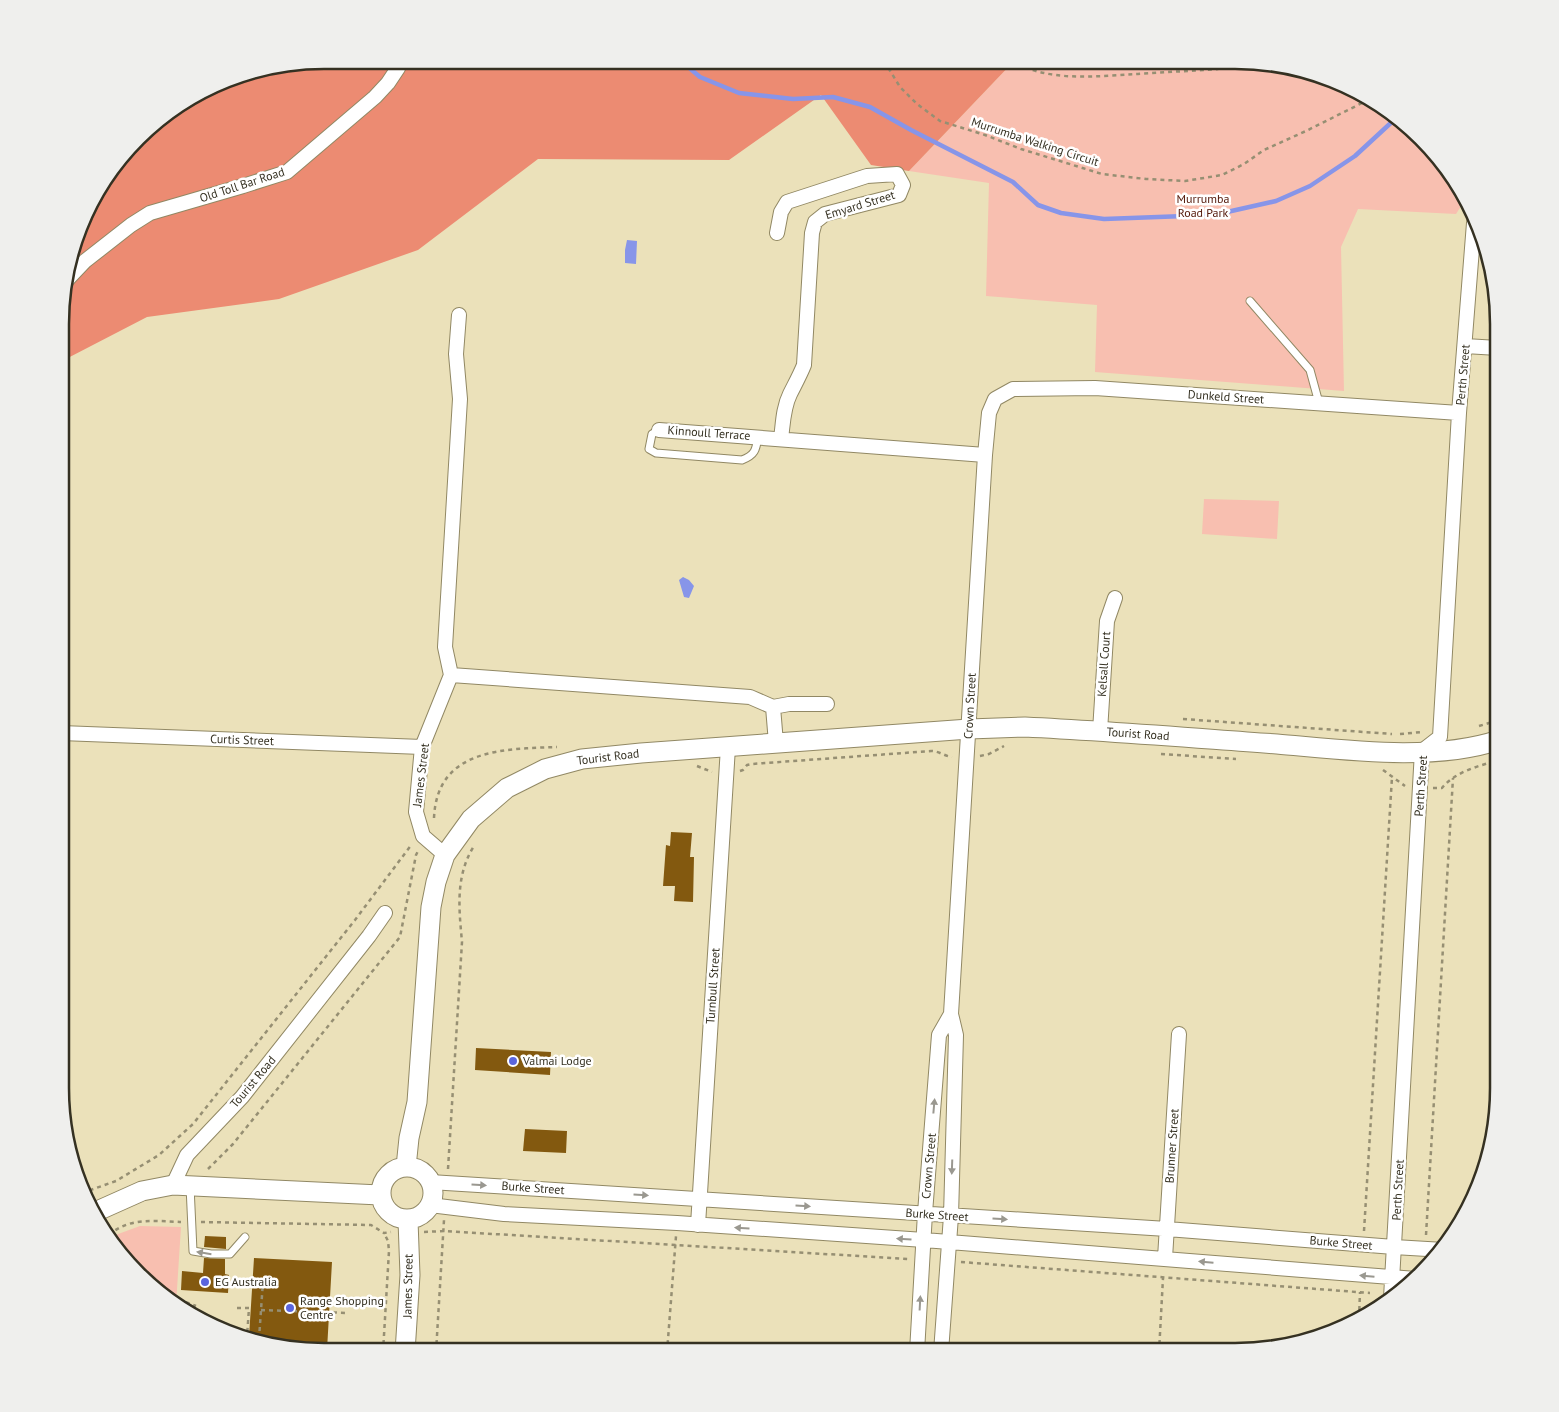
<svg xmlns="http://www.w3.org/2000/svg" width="1559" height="1412" font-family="'PT Sans',sans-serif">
<rect width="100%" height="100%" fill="#ebe1ba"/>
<path fill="#f8bfb0" d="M1015 60 1253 61 1352 87 1433 150 1465 200 1456 214 1358 209 1341 247 1344 391 1095 372 1097 305 986 296 989 183 909 171Z
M1204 499 1279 501 1277 539 1202 534Z
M140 1226 181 1227 176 1305 163 1298 126 1262 110 1237Z"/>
<path fill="#ec8b72" d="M324 60H1015L909 171 871 165 821 95 729 160 538 159 418 250 279 299 147 317 62 361V289L95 192 116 167 124 166 150 125 239 74Z"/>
<path fill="#8795e9" d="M627 240 637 241 636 264 625 263V250Z
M683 577 689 580 694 586 689 598 684 597 679 580Z"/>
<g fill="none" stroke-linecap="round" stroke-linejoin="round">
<path stroke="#8795e9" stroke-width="4.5" d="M680 60 700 77 739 93 793 99 833 97 870 107 911 130 1013 182 1038 205 1061 213 1104 219 1185 216 1227 212 1276 201 1310 186 1355 156 1394 120"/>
</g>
<path fill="#83590f" d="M671 832 692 833 690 857H694L693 902 674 901 675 886H663L666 845 670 846Z
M476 1048 551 1052 550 1075 475 1070Z
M525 1129 567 1131 566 1153 523 1151Z
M205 1236 226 1237V1249L204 1247Z
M204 1258 225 1259V1274L229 1275 228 1293 181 1290 182 1271 203 1273Z
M254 1258 332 1262 327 1350 315 1348V1350L249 1337Z"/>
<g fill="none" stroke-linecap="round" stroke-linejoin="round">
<defs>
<path id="lane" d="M1250 301 1310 370 1319 403
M659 430 652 434 649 449 656 453 742 460C755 455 756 450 758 437
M190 1186 193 1251 211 1254H230L245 1237"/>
<path id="street" d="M777 233 781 212 787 202 867 176 897 174 903 185 899 195 825 214 815 222 812 233 804 365C800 375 795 384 790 394 783 408 783 424 781 439
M65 282 85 261 131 225 150 213 243 186 287 172 375 97 388 83 398 68 400 60
M1465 346 1498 348
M659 430 985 455
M451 675 750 697 773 707 776 743
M773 707 789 704H827
M1100 731 1107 621 1115 598
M61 733 422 747
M445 855 423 836 416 812 422 747 451 675 445 647 460 399 456 354 459 315
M430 1182 1167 1229 1394 1247 1444 1250
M173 1185 187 1155 242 1097 369 936 385 913
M430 1205 504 1214 677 1223 924 1240 1416 1279
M698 1225 728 747
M1165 1258 1179 1034
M1391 1298 1422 751 1440 737 1459 413 1474 223 1477 219
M917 1352 925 1213 939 1035 951 1014
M941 1352 951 1216 956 1035 951 1014 985 455 989 413 995 399 1013 389 1095 388 1459 413"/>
<path id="secondary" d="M406 1167 409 1138 417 1102 431 907 436 882 445 855 471 819 507 788 545 769 582 759 641 753 969 729 1025 727C1109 731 1193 738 1277 744 1346 750 1433 762 1499 740
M381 1193a26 26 0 1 1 52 0a26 26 0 1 1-52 0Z
M95 1212 142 1191 173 1185 380 1195
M405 1352 410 1275 408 1220"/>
</defs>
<use href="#lane" stroke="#918864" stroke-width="9"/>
<use href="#street" stroke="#918864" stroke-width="16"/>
<use href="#secondary" stroke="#918864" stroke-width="21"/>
<path stroke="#968f73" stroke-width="2.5" stroke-dasharray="4 4" stroke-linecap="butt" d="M888 60 889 69 900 87 917 104 940 121 985 135 1021 149 1102 174 1146 179 1185 181 1222 175 1244 164 1264 150 1306 131 1368 100
M1011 60C1047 83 1097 76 1138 74 1165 72 1191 71 1218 69L1233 61
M1183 719 1392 734
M1479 726 1499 720
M1400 734 1422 732
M1161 754 1236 759
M980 756 989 754 1004 746
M697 766 712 772
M1383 770 1405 786
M740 771 743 770 747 765 752 764 931 751C939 751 944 756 952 757
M1433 788H1442C1456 771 1479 766 1499 760
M434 818C437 748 504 749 557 747
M208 1169 233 1144 400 937 416 855 418 851
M448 1169 462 942C459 909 455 876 474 846
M82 1193 116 1181 159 1155 193 1124 355 920 412 844
M201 1222 371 1225 384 1233 391 1232
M1364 1231 1392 777
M424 1232 444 1231 908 1259
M109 1235C129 1217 155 1221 181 1222
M1426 1235 1453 778
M961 1262 1370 1293
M170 1302 183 1301 196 1306
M237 1308H249L247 1337
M261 1310 348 1313
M1359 1318 1360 1292
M259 1339 263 1281
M383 1352 389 1251 388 1241 384 1233
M436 1352 444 1220
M667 1352 676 1236
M1159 1352 1163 1278"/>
<use href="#lane" stroke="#fff" stroke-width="7"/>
<use href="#street" stroke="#fff" stroke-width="14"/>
<use href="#secondary" stroke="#fff" stroke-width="19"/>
</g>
<defs><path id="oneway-solid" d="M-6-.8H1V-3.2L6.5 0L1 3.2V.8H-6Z" transform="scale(1.25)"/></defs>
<g fill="#9a9890">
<use href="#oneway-solid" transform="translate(934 1106) rotate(-85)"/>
<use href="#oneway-solid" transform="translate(952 1167) rotate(92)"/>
<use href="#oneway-solid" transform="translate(479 1185) rotate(4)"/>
<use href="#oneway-solid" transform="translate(641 1195) rotate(4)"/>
<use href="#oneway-solid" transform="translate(803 1206) rotate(4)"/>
<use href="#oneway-solid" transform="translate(1000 1219) rotate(3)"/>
<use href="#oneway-solid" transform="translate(742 1228) rotate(-176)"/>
<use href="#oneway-solid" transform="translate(904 1239) rotate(-176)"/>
<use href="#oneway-solid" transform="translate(204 1253) rotate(-171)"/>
<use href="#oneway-solid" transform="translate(1206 1262) rotate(-175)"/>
<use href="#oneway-solid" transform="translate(1367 1276) rotate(-175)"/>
<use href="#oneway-solid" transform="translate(920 1303) rotate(-87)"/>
</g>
<g fill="#5b65dd" stroke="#fff" stroke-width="2">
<circle cx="513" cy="1061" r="5"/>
<circle cx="205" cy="1282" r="5"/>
<circle cx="290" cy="1308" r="5"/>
</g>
<g text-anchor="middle" stroke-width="5" stroke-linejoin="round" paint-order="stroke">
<g font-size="12" fill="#353122" stroke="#fff">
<text transform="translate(1035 142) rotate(18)" y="4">Murrumba Walking Circuit</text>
<text transform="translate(242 185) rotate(-18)" y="4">Old Toll Bar Road</text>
<text transform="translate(860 205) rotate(-17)" y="4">Emyard Street</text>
<text transform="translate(1463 375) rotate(-85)" y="4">Perth Street</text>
<text transform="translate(1226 397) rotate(4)" y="4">Dunkeld Street</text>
<text transform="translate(709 433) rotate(4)" y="4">Kinnoull Terrace</text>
<text transform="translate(1104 664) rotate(-86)" y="4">Kelsall Court</text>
<text transform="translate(970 706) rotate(-87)" y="4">Crown Street</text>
<text transform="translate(1138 734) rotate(4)" y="4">Tourist Road</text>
<text transform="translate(242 740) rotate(2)" y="4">Curtis Street</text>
<text transform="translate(608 757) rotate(-7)" y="4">Tourist Road</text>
<text transform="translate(421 775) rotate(-83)" y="4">James Street</text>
<text transform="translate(1421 786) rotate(-86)" y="4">Perth Street</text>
<text transform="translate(713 986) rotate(-86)" y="4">Turnbull Street</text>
<text transform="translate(253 1082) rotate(-50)" y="4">Tourist Road</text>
<text transform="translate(1172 1146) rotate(-86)" y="4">Brunner Street</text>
<text transform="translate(929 1166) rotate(-85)" y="4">Crown Street</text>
<text transform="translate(533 1188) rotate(4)" y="4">Burke Street</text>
<text transform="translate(1398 1190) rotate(-87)" y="4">Perth Street</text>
<text transform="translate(937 1215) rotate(4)" y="4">Burke Street</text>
<text transform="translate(1341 1243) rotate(5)" y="4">Burke Street</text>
<text transform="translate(408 1286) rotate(-89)" y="4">James Street</text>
</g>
<g font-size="12" fill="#511506" stroke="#fff">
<text x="1203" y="203">Murrumba<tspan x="1203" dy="14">Road Park</tspan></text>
</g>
<g font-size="12" fill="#353122" stroke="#fff" text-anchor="start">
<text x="523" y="1065">Valmai Lodge</text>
<text x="215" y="1286">EG Australia</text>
<text x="300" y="1305">Range Shopping<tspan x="300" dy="14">Centre</tspan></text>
</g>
</g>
<path d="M0 0H1559V1412H0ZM324 69H1235A255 255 0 0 1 1490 324V1088A255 255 0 0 1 1235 1343H324A255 255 0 0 1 69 1088V324A255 255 0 0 1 324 69Z" fill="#efefed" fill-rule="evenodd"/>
<path fill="none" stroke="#353122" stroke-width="2.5" d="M324 69H1235A255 255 0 0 1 1490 324V1088A255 255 0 0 1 1235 1343H324A255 255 0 0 1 69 1088V324A255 255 0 0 1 324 69Z"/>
</svg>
